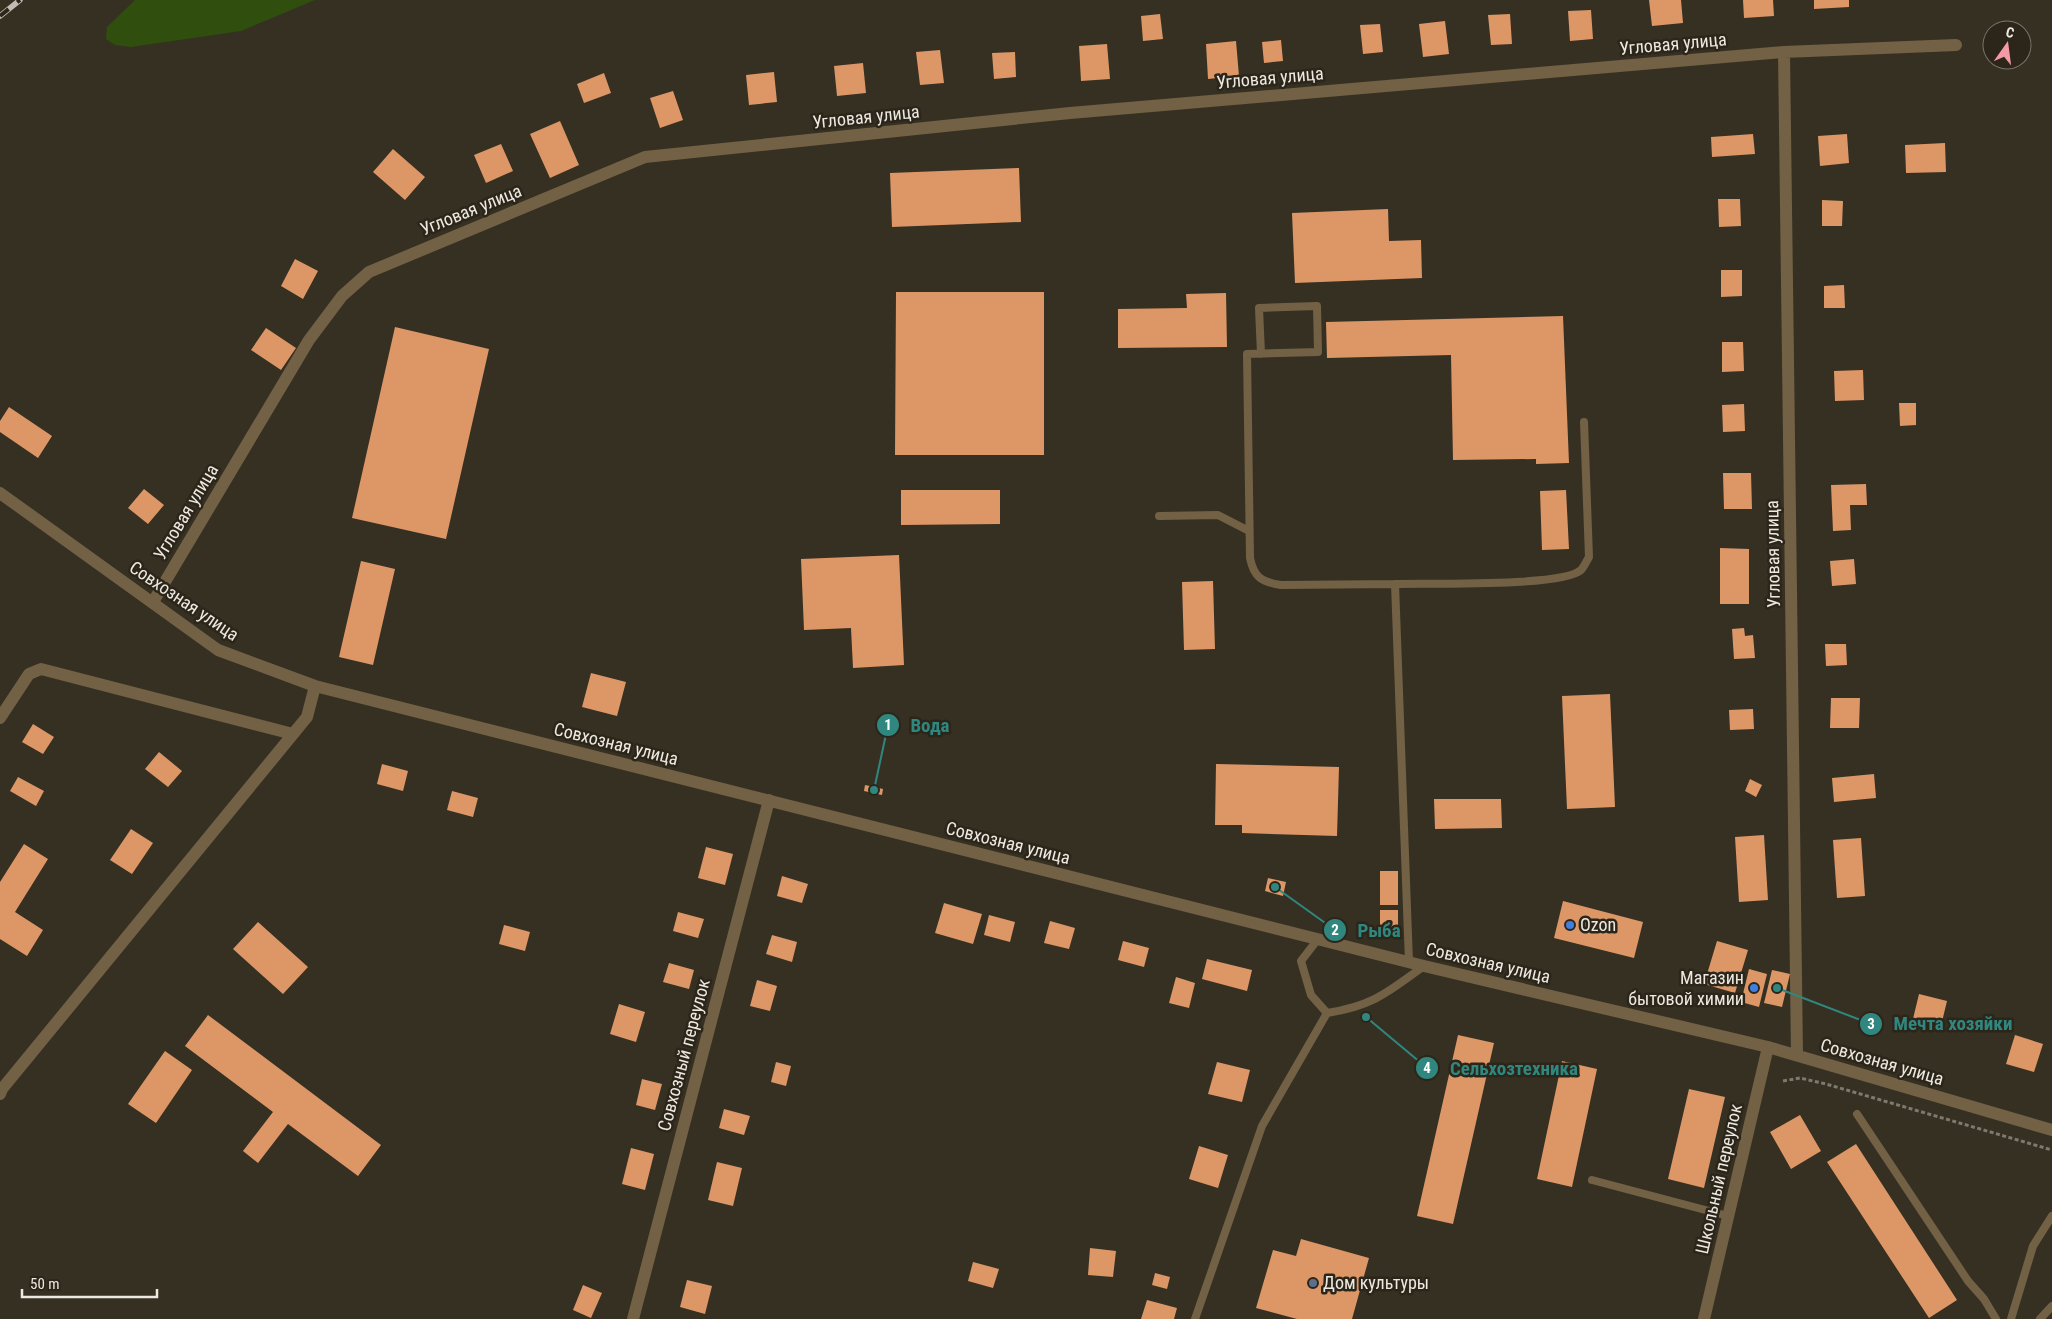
<svg xmlns="http://www.w3.org/2000/svg" width="2052" height="1319" font-family="'Roboto Condensed',sans-serif">
<rect width="100%" height="100%" fill="#363023"/>
<path fill="#304e0e" d="M135 0H315L241 31 131 47 115 45 106 39 107 27Z"/>
<path fill="#dd9767" d="M1649 0H1681L1683 23 1652 26Z
M1743 0H1773L1774 16 1744 18Z
M1814 0H1849V7L1814 9Z
M1591 10 1593 39 1570 41 1568 11Z
M1160 14 1163 39 1143 41 1141 16Z
M1510 14 1512 44 1491 45 1488 15Z
M1445 21 1449 54 1423 57 1419 24Z
M1380 24 1383 52 1363 54 1360 25Z
M1281 40 1283 61 1264 63 1262 42Z
M1236 41 1239 76 1208 79 1206 44Z
M1107 44 1110 79 1081 81 1079 46Z
M940 50 944 83 920 85 916 52Z
M1015 52 1016 77 994 79 992 53Z
M863 63 866 93 837 96 834 66Z
M774 72 777 102 749 105 746 75Z
M604 73 611 93 584 103 577 84Z
M673 91 683 120 660 128 650 98Z
M560 121 579 165 550 178 530 134Z
M1753 134 1755 154 1712 157 1711 137Z
M1847 134 1849 163 1820 166 1818 136Z
M1945 143 1946 172 1906 173 1905 145Z
M501 144 513 171 486 183 474 155Z
M393 149 425 177 405 200 373 172Z
M1019 168 1021 222 892 227 890 173Z
M1718 199H1740L1741 226 1719 227Z
M1822 200 1843 201 1842 226H1822Z
M1388 209 1389 241 1421 240 1422 278 1295 283 1292 213Z
M295 259 318 271 303 299 281 286Z
M1721 270H1742V296L1721 297Z
M1844 285 1845 308H1824V286Z
M896 292H1044V455H895Z
M1226 293 1227 347 1118 348V309L1187 308 1186 294Z
M1563 316 1569 463 1536 464V459L1453 460 1451 355 1327 358 1326 322Z
M395 327 489 349 446 539 352 518Z
M266 328 296 348 281 370 251 350Z
M1722 342H1743L1744 371 1722 372Z
M1863 370 1864 400 1835 401 1834 371Z
M1899 403H1916V425L1900 426Z
M1744 404 1745 431 1723 432 1722 405Z
M9 407 52 436 38 458 0 432V421Z
M1723 473H1751L1752 509H1724Z
M1866 484 1867 505H1850L1851 530 1833 531 1831 485Z
M144 489 164 505 148 524 128 508Z
M901 490H1000V524L901 525Z
M1566 490 1569 549 1542 550 1540 491Z
M1720 548 1749 549V604H1720Z
M899 555 904 665 853 668 851 628 804 630 801 559Z
M1854 559 1856 584 1832 586 1830 561Z
M361 561 395 569 373 665 339 657Z
M1213 581 1215 649 1184 650 1182 582Z
M1744 628 1745 636 1753 635 1755 658 1734 659 1732 629Z
M1825 644H1846L1847 665 1826 666Z
M591 673 626 682 617 716 582 707Z
M1610 694 1615 807 1567 809 1562 696Z
M1831 698H1860L1859 728H1830Z
M1753 709 1754 729 1730 730 1729 710Z
M33 724 54 737 43 754 22 742Z
M159 752 182 771 168 787 145 769Z
M382 764 408 771 403 791 377 784Z
M1216 764 1339 767 1337 836 1242 833V825H1215Z
M1874 774 1876 798 1834 802 1832 778Z
M18 777 44 791 36 806 10 791Z
M1750 779 1762 785 1756 797 1745 791Z
M865 785 883 789 882 795 864 791Z
M452 791 478 798 473 817 447 810Z
M1434 799H1501L1502 828 1435 829Z
M131 829 153 843 132 874 110 860Z
M1764 835 1768 900 1739 902 1735 837Z
M1861 838 1865 896 1837 898 1833 840Z
M24 844 48 859 15 912 43 930 27 956 0 939V882Z
M706 847 733 854 725 885 698 878Z
M1380 871H1398V905H1380Z
M782 876 808 884 802 903 777 896Z
M1268 878 1286 882 1283 896 1265 891Z
M1563 901 1643 922 1634 958 1554 938Z
M944 903 982 914 973 944 935 933Z
M1380 910H1398V929H1380Z
M678 912 704 919 698 938 673 931Z
M989 915 1015 922 1010 942 984 935Z
M1050 921 1075 928 1069 949 1044 943Z
M258 922 308 967 283 994 233 949Z
M504 925 530 932 525 951 499 944Z
M772 935 797 942 792 962 766 954Z
M1123 941 1149 948 1144 967 1118 960Z
M1717 941 1748 950 1735 993 1704 984Z
M1207 959 1252 970 1247 991 1202 979Z
M669 963 694 970 689 989 663 982Z
M1749 969 1767 974 1759 1007 1741 1002Z
M1772 970 1790 974 1782 1007 1764 1003Z
M1176 977 1195 983 1189 1008 1169 1003Z
M757 980 777 986 770 1011 750 1006Z
M1919 994 1947 1001 1940 1030 1912 1023Z
M619 1004 645 1012 636 1042 610 1034Z
M208 1015 381 1145 358 1176 288 1124 258 1163 243 1151 273 1112 185 1046Z
M1458 1035 1494 1043 1453 1224 1417 1216Z
M2015 1035 2043 1044 2034 1072 2006 1064Z
M165 1051 192 1070 156 1123 128 1104Z
M1562 1061 1597 1069 1572 1187 1537 1179Z
M776 1062 791 1066 786 1086 771 1082Z
M1217 1062 1250 1070 1242 1102 1208 1094Z
M642 1079 662 1084 655 1110 636 1105Z
M1689 1089 1725 1097 1704 1188 1668 1179Z
M724 1109 750 1116 744 1135 719 1128Z
M1800 1115 1821 1151 1791 1169 1770 1132Z
M1856 1144 1957 1300 1929 1318 1827 1162Z
M1199 1146 1228 1155 1218 1188 1189 1179Z
M631 1148 654 1154 645 1190 622 1184Z
M717 1162 742 1168 733 1206 708 1200Z
M1301 1239 1369 1258 1352 1319H1297L1256 1308 1273 1250 1296 1256Z
M1090 1248 1116 1251 1113 1277 1088 1275Z
M973 1262 999 1269 993 1288 968 1281Z
M1155 1273 1170 1277 1167 1289 1152 1285Z
M687 1280 712 1286 705 1314 680 1307Z
M583 1285 602 1293 591 1318 573 1310Z
M1147 1300 1177 1308 1174 1319H1141Z"/>
<g fill="none" stroke-linecap="round" stroke-linejoin="round">
<path stroke="#7e796e" stroke-width="3" stroke-dasharray="4 2.5" stroke-linecap="butt" d="M1783 1081 1800 1078 1826 1084 2052 1150"/>
<path stroke="#726145" stroke-width="8" d="M1261 354 1259 308 1317 306 1318 352 1247 354 1250 558C1254 578 1262 582 1281 585L1395 584 1409 962
M1159 516 1218 515 1249 531
M1395 584C1427 583 1563 587 1581 570 1584 567 1587 560 1589 557L1584 422
M1318 939 1301 961 1311 995 1327 1013C1373 1006 1388 992 1424 966
M1857 1114 1968 1281 1984 1299 1996 1319
M1592 1180 1728 1216
M1195 1319 1262 1126 1327 1013
M2011 1319 2033 1246 2052 1216
M2040 1319 2052 1306"/>
<path stroke="#726145" stroke-width="12" d="M1784 52 1797 1055
M0 493 218 650 315 686 1424 966 1768 1047 2052 1130
M153 602 309 340 342 296 369 272 645 157 1070 113 1784 52 1956 45
M0 718 29 674 41 669 293 734
M0 1094 2 1089 307 717 315 686
M633 1319 769 800
M1704 1319 1768 1047"/>
<defs>
<path id="rail" d="M0 16 20 0"/>
</defs>
<use href="#rail" stroke="#c1bcb3" stroke-width="5.5"/>
<use href="#rail" stroke="#2c261a" stroke-width="4" stroke-dasharray="11" stroke-linecap="butt"/>
</g>
<g fill="#3f7fe0" stroke="#2c261a" stroke-width="2">
<circle cx="1570" cy="925" r="5"/>
<circle cx="1754" cy="988" r="5"/>
</g>
<circle fill="#5c6f8a" stroke="#2c261a" stroke-width="2" cx="1313" cy="1283" r="5"/>
<g text-anchor="middle" stroke-width="5" stroke-linejoin="round" paint-order="stroke">
<g font-size="18" fill="#ede9e1" stroke="#2c261a">
<text transform="translate(1673 44) rotate(-5)" y="6">Угловая улица</text>
<text transform="translate(1270 78) rotate(-5)" y="6">Угловая улица</text>
<text transform="translate(866 117) rotate(-6)" y="6">Угловая улица</text>
<text transform="translate(471 210) rotate(-22)" y="6">Угловая улица</text>
<text transform="translate(186 512) rotate(-59)" y="6">Угловая улица</text>
<text transform="translate(1773 554) rotate(-91)" y="6">Угловая улица</text>
<text transform="translate(184 601) rotate(34)" y="6">Совхозная улица</text>
<text transform="translate(616 744) rotate(14)" y="6">Совхозная улица</text>
<text transform="translate(1008 843) rotate(14)" y="6">Совхозная улица</text>
<text transform="translate(1488 963) rotate(13)" y="6">Совхозная улица</text>
<text transform="translate(684 1055) rotate(-75)" y="6">Совхозный переулок</text>
<text transform="translate(1882 1062) rotate(16)" y="6">Совхозная улица</text>
<text transform="translate(1719 1179) rotate(-77)" y="6">Школьный переулок</text>
</g>
<g font-size="18" fill="#ede9e1" stroke="#2c261a" text-anchor="start">
<text x="1580" y="931">Ozon</text>
<text x="1744" y="984" text-anchor="end">Магазин<tspan x="1744" dy="21">бытовой химии</tspan></text>
<text x="1323" y="1289">Дом культуры</text>
</g>
</g>
<path fill="none" stroke="#30877f" stroke-width="2" d="M874 790L888 725M1275 887L1335 930M1777 988L1871 1024M1366 1017L1427 1068"/>
<g fill="#30877f" stroke="#2c261a" stroke-width="2">
<circle cx="874" cy="790" r="5"/>
<circle cx="1275" cy="887" r="5"/>
<circle cx="1777" cy="988" r="5"/>
<circle cx="1366" cy="1017" r="5"/>
<circle cx="888" cy="725" r="12"/>
<circle cx="1335" cy="930" r="12"/>
<circle cx="1871" cy="1024" r="12"/>
<circle cx="1427" cy="1068" r="12"/>
</g>
<g font-size="15" text-anchor="middle" font-weight="bold" fill="#fff">
<text x="888" y="730">1</text>
<text x="1335" y="935">2</text>
<text x="1871" y="1029">3</text>
<text x="1427" y="1073">4</text>
</g>
<g font-size="19" text-anchor="middle" font-weight="bold" fill="#30877f" stroke="#2c261a" stroke-width="5" stroke-linejoin="round" paint-order="stroke">
<text x="930" y="732">Вода</text>
<text x="1379" y="937">Рыба</text>
<text x="1953" y="1030">Мечта хозяйки</text>
<text x="1514" y="1075">Сельхозтехника</text>
</g>
<g transform="translate(2007 45) rotate(14)"><circle r="24" fill="#2c261a" stroke="#79746a"/>
<path d="M0-4L9 19L0 12L-9 19Z" fill="#f49aa6"/>
<text y="-8" font-size="14" font-weight="bold" text-anchor="middle" fill="#ede9e1">С</text>
</g>
<path d="M22 1289v8h135v-8" fill="none" stroke="#ede9e1" stroke-width="2.5"/>
<text x="30" y="1289" font-size="15" fill="#ede9e1" stroke="#2c261a" stroke-width="4" paint-order="stroke">50 m</text>
</svg>
